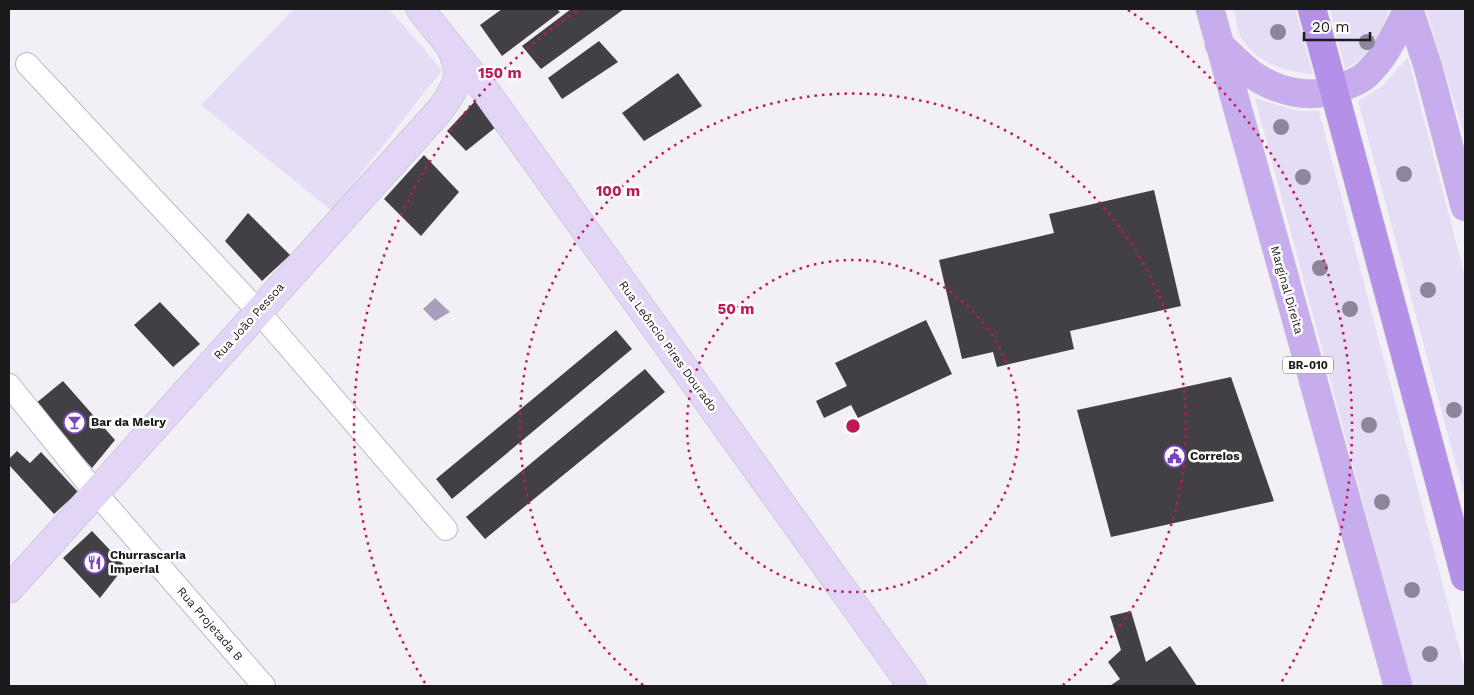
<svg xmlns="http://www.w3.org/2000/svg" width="1474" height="695" font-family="'Work Sans',sans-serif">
<rect width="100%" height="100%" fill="#f2f0f6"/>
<path fill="#e5dcf6" d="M294 9H389L442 70 332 211 201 105Z
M1234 9H1295L1313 74C1287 72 1256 63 1242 39 1237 31 1236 18 1234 9Z
M1330 9H1387L1388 12C1380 35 1368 58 1345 69Z
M1426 9H1465V138Z
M1408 58 1465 277V498L1358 101 1381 87Z
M1255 98 1298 111H1319L1465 670V686H1412Z"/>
<path fill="#a99fbb" d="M435 298 450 312 435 321 423 309Z"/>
<path fill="#424045" d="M502 9H557L560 12 502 56 480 25Z
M571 9H624L541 69 522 46Z
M599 41 618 62 562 99 548 78Z
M678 73 702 106 644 141 622 113Z
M477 99 496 127 466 151 447 131Z
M424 155 459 192 421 236 384 199Z
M1154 190 1181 306 1070 331 1074 349 997 367 993 352 962 359 939 260 1054 233 1049 214Z
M248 213 290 255 262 281 225 241Z
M160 302 200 344 173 367 134 325Z
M926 320 952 374 858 418 851 405 824 418 816 401 847 386 835 363Z
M616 330 632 349 452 499 436 479Z
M645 369 665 392 485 539 466 517Z
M1231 377 1274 501 1111 537 1077 410Z
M63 381 115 440 92 468 35 404Z
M17 451 30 463 41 452 78 492 54 514 9 465V459Z
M92 531 125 566 100 598 63 558Z
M1131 611 1146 662 1170 646 1197 686H1110L1120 679 1108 662 1121 650 1110 616Z"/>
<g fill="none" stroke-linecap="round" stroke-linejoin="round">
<defs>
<path id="minor" d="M27 64 258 311 446 529
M9 385 96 493 264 686"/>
<path id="secondary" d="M420 9 487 93 912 686
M9 589 440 110C456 87 464 76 451 49"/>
<path id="primary" d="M1210 9 1398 686
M1409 9 1428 67 1465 207
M1219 44C1230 55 1241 66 1253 75 1278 92 1312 100 1340 88 1350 84 1360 81 1367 74 1386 56 1396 32 1408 9"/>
<path id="trunk" d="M1312 9 1465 577"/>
</defs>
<use href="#minor" stroke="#bcbac0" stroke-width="24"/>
<use href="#secondary" stroke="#bcbac0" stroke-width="29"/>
<use href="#primary" stroke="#cdcdcd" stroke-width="29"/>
<use href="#trunk" stroke="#cdcdcd" stroke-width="29"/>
<use href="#minor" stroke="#fff" stroke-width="22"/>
<use href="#secondary" stroke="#e3d5f6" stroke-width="28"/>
<use href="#primary" stroke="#c7acee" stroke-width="28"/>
<use href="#trunk" stroke="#b490e8" stroke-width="28"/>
</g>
<g fill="#8e859d">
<circle cx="1278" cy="32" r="8"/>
<circle cx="1367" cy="42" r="8"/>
<circle cx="1281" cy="127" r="8"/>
<circle cx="1404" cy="174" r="8"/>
<circle cx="1303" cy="177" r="8"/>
<circle cx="1320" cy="268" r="8"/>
<circle cx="1428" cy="290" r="8"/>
<circle cx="1350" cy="309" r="8"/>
<circle cx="1454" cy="410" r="8"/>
<circle cx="1369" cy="425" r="8"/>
<circle cx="1382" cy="502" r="8"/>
<circle cx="1412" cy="590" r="8"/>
<circle cx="1430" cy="654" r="8"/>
</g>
<g fill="none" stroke="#c2185b" stroke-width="2.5" stroke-dasharray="2.5 5">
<circle cx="853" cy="426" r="166"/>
<path d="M643 685A333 333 0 1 1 1063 685"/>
<path d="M425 683A499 499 0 0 1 578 10M1128 10A499 499 0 0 1 1281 683"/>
</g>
<defs>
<symbol id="bar-ring" viewBox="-11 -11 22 22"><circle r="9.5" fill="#fff" stroke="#7a44bb" stroke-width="1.5"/><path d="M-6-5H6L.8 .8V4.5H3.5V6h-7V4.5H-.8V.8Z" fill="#7a44bb"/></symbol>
<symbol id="civic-ring" viewBox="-11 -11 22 22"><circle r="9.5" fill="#fff" stroke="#7a44bb" stroke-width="1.5"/><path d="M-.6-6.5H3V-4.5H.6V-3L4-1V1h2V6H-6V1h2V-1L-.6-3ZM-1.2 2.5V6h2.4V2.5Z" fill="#7a44bb"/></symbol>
<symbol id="restaurant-ring" viewBox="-11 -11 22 22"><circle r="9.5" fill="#fff" stroke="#7a44bb" stroke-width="1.5"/><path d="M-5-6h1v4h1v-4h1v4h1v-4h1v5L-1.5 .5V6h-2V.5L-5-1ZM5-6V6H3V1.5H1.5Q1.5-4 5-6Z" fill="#7a44bb"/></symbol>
</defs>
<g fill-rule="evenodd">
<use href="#bar-ring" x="62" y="410" width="25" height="25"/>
<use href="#civic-ring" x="1162" y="444" width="25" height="25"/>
<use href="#restaurant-ring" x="82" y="550" width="25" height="25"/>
</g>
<g text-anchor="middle" stroke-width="5" stroke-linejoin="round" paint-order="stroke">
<rect fill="#fff" stroke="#5f5f60" stroke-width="1" x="1283" y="356.5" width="50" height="17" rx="4"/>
<g font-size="11" font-weight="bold" fill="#1b1a1c">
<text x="1308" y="369">BR-010</text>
</g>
<g font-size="12" fill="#1b1a1c" stroke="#fff">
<text transform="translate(1287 290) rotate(74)" y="4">Marginal Direita</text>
<text transform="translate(249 321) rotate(-48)" y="4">Rua João Pessoa</text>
<text transform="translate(668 346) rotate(54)" y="4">Rua Leôncio Pires Dourado</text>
<text transform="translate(210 624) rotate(49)" y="4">Rua Projetada B</text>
</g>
<g font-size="12" font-weight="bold" fill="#1b1a1c" stroke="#fff" text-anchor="start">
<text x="91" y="426">Bar da Melry</text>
<text x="1190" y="460">Correios</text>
<text x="110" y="559">Churrascaria<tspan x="110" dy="14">Imperial</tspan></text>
</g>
</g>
<circle cx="853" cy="426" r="8" fill="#c2185b" stroke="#fff" stroke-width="2.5"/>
<g font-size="15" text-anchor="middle" font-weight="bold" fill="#c2185b" stroke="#fff" stroke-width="5" stroke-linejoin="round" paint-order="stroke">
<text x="500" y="78">150 m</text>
<text x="618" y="196">100 m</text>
<text x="736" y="314">50 m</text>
</g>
<rect width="1474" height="695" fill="none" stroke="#1b1a1c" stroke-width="20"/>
<path d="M1304 32v8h66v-8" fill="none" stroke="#1b1a1c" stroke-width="2.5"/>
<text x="1312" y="32" font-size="15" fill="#1b1a1c" stroke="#ffffff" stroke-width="4" paint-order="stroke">20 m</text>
</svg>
